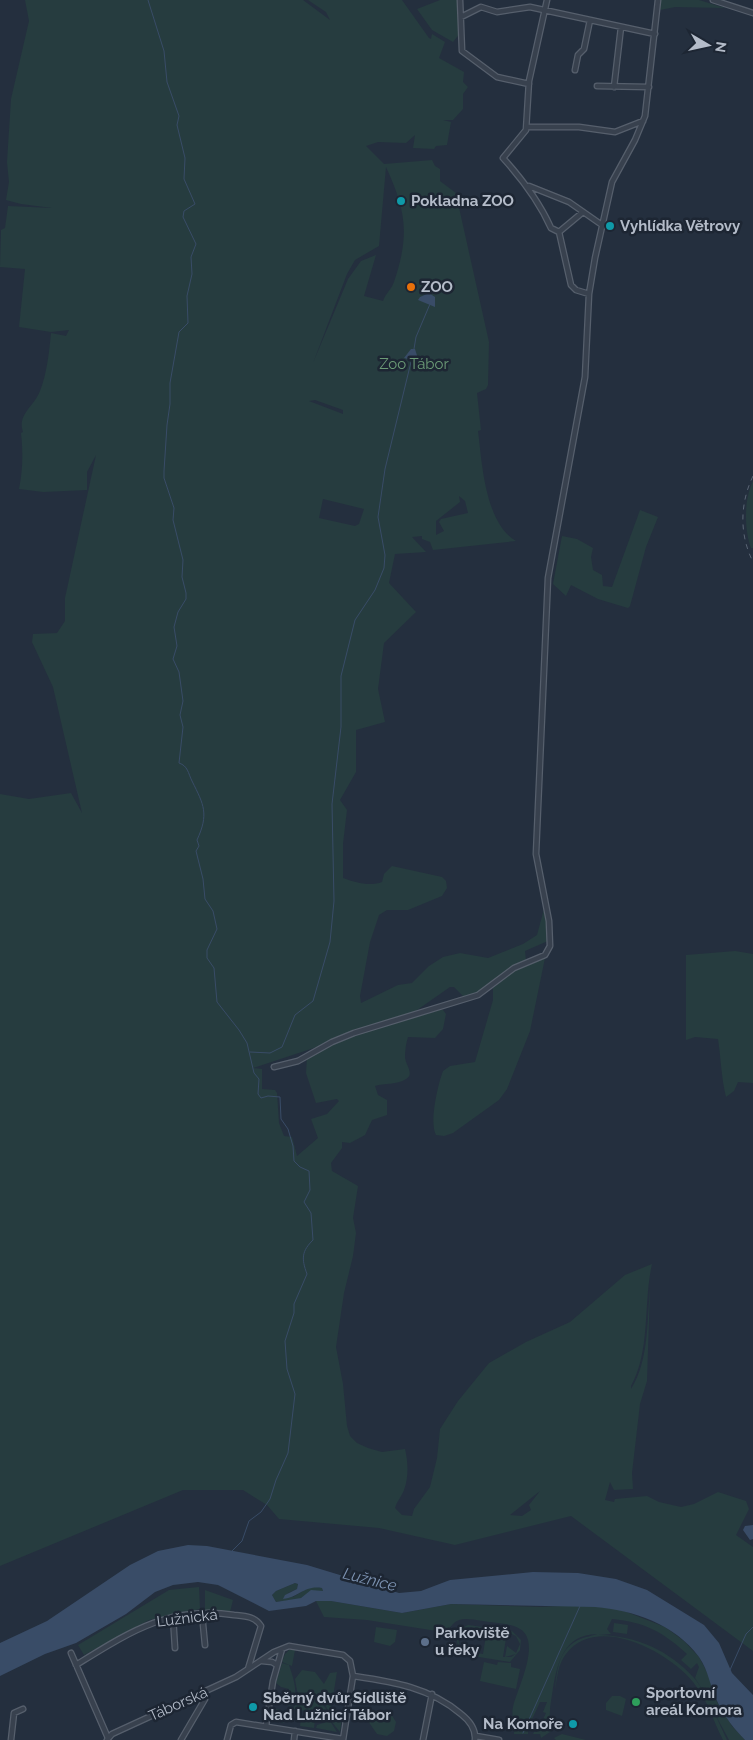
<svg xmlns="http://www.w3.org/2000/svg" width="753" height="1740" font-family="Raleway,sans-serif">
<rect width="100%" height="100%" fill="#242f3e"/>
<path fill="#263c3f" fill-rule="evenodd" d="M25 0H303L330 20 326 12 308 0H402L429 38 431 39 432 34 445 42 439 58 464 72 463 82 468 87 463 94V109L453 120H443L451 122 447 145 436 146 434 149 413 148 415 135 406 143 378 142 366 146 384 164 432 160 435 166 440 169V181L456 193 453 200 458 203 489 342 488 385 486 389 477 393 481 430 478 431C482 463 485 523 516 541L433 550 430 542 422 539V536L412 537 426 552 395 554 389 583 416 612 384 643 378 689 385 722 356 730V772L340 800 347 810 343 844V878C354 882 370 887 382 882L384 874 392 866 442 877 446 881 447 888 442 896 408 910H387L379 915 370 942 360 996 361 1003 398 985 412 983 429 966 443 957 460 953 488 958 523 944 537 935 544 909 547 916 550 940 525 951 526 961 487 988 466 999 454 987H450L410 1015 360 1033 440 1010H443L446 1014 443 1029 435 1038 408 1037C406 1043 405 1051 405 1057 405 1064 415 1074 406 1079 397 1085 384 1083 375 1086L378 1095 387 1100V1115L372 1120 365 1135 350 1143 342 1142V1148L331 1163 332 1171 358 1186 353 1218 356 1233 353 1256 344 1293 336 1347 343 1384 347 1426 350 1436 357 1443 368 1448 382 1452 405 1449C408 1461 409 1477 404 1490 402 1496 397 1501 395 1508L402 1515 412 1516 414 1509 430 1487 437 1458 440 1429 458 1401 489 1363 526 1342 570 1322 625 1275 652 1264C643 1303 651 1350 631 1386V1389C649 1361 647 1320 650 1288L647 1381 640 1404 632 1473 633 1489 614 1490 610 1482 605 1500 614 1502 615 1499 647 1496 659 1502 681 1507 694 1504 718 1492 746 1501 749 1509 736 1535 753 1547V1651L571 1516 455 1545 379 1528 279 1519 267 1505 243 1490H183L0 1566V794L29 799 71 793 82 813 53 687 32 642 33 634 57 633 65 621V598L96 455 87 472V490L43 492 19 489C23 470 23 451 21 433L23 432C17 414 34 407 40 391 47 373 49 353 51 333L66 336 69 330 51 332 19 327 25 269 0 267 1 230 5 228 8 206 52 208 21 204 6 200 9 182 7 162 11 99 29 21ZM386 167C406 211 410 234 394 282 391 290 386 293 383 301L364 296 376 255 361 261 348 279 313 363 347 274 355 260 379 246ZM315 400 343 410V414L309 401ZM459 496 465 501 468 513 441 519 439 522 444 531 436 535V521L460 502ZM323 499 364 509 359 524 355 526 319 518ZM341 1039 307 1058 306 1073 316 1103 337 1099 339 1101 327 1114 311 1119 318 1138 297 1156 292 1137 284 1136 279 1123 277 1093 275 1090 262 1089V1069L253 1068ZM540 1491 529 1505 531 1510 522 1516 510 1515Z
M440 0H458L461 32 453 42 432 30 417 9Z
M661 0H699L725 8 675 7 660 10Z
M753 481V548H751C744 529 744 499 753 481Z
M640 510 658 517 646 547 630 606 628 608 598 599 571 585 566 596 553 584 562 536 577 539 593 548 591 557 593 570 602 575 603 586 612 587Z
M735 951 753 954V1083L738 1082 734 1091 726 1097C721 1077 721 1058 718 1039L695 1037 686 1040V955Z
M545 958 530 1031 507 1089 499 1100 453 1133 444 1136 436 1135C429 1123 438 1084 443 1071L450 1066 475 1062 493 1000V988L519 967Z
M295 1583 298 1584 297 1589 288 1593 293 1597 311 1586 322 1588 323 1591 295 1600 276 1602 272 1595 276 1591Z
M199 1587 200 1609 149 1620 84 1655 78 1645 169 1590Z
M205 1590 233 1600 230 1612 205 1611Z
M316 1601H331L402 1613 451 1604 541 1607 580 1605 619 1609 665 1627 684 1641 699 1657 709 1676 717 1702 732 1726 745 1740H729L714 1712 727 1740H723C713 1721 708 1700 693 1682 669 1652 597 1613 566 1654 558 1664 557 1678 555 1690 557 1671 558 1650 578 1640 584 1637 592 1636 597 1634 564 1635 558 1661 553 1688 551 1704 547 1715 553 1730L541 1738 540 1734H533L534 1732H537L546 1713 543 1712 547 1702H540L528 1728V1734H514C515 1725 511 1716 513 1707 517 1689 542 1642 520 1629 511 1623 494 1623 483 1621 462 1618 456 1616 445 1635L443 1632 367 1620 324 1617ZM612 1619C645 1622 663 1632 687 1654L681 1660 691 1669 697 1663 699 1667 695 1678 708 1698C703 1692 700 1685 695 1679 669 1650 637 1636 599 1635L611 1634 607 1629Z
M614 1623 628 1625 627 1634 613 1632Z
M468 1625 512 1631 521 1640 520 1650 510 1662 460 1654 456 1637 460 1629ZM468 1627 487 1629 483 1654 465 1651 459 1645 458 1634ZM507 1632 516 1636 520 1644 516 1653 507 1646 505 1657 516 1654 511 1657H503Z
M376 1627 397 1630 395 1642 390 1646 374 1642Z
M290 1649 295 1650 292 1666 282 1662 285 1654Z
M484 1662 497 1665 498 1662 511 1663V1667L520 1669 516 1689 480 1681Z
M282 1663 289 1665C294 1680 298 1691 293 1706L286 1705 289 1689 281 1687 276 1683Z
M302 1670 315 1672 324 1684 330 1673 337 1672 330 1715 324 1702 323 1691 322 1697 317 1702C297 1699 298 1697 295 1679Z
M612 1696H620L626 1699 622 1716 606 1710V1703Z
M299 1701C310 1701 326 1701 328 1714L292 1709Z
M277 1709H279L284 1723 270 1719 272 1711Z
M371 1711 391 1714 396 1722 394 1731 387 1736 377 1734 368 1721Z
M337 1714 343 1715 338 1718 342 1717 340 1732 331 1721 337 1719Z
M301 1718 315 1720 314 1728 300 1726Z
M330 1721 337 1732 316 1728 317 1725Z
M562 1734 586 1740H556L554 1738Z"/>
<path fill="#394c67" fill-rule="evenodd" d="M429 293 435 297V307L418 300 420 297Z
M411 349H415L419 362 404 358Z
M753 1525V1539L750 1540 743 1530 745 1526Z
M188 1545 207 1546 307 1565 399 1593 421 1591 450 1580 533 1572 578 1573 616 1579 647 1590 704 1625 719 1643 732 1673 753 1695V1740H745C734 1729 725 1717 718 1703 710 1688 709 1671 699 1657 675 1624 633 1610 595 1607L451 1604 402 1613 331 1601H316L306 1606 269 1611 218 1585 198 1582 173 1585 155 1592 126 1614 76 1643 45 1654 0 1676V1643L47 1621 130 1565 158 1551ZM295 1583 298 1584 297 1589 285 1595 283 1599C300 1597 304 1585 322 1588L323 1591 311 1590 301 1598 276 1602 272 1595 276 1591Z"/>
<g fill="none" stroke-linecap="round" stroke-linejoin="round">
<path stroke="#394c67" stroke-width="1" d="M148 0 164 51 167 82 179 116 177 125 185 158 184 179 195 204 184 211 183 217 196 244 191 257 192 274 187 296 188 323 179 332 170 383V404L167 425 164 471V478L174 508 173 520 183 560 182 577 186 593V599L178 612 174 627 177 646 173 659 179 672 183 701 180 715 183 727 179 763C188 766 188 773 192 781 204 805 209 814 197 840L199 846 196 851 203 879 205 899 213 911 217 929 207 950V958L214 968 217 1002 239 1030 247 1043 254 1073 259 1079 258 1094 261 1098 268 1096 280 1097 281 1119 288 1129 293 1146 294 1161 300 1167 309 1171 310 1190 304 1202 311 1213 313 1240C302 1251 301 1258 307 1274L294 1304V1313L285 1341 287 1369 295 1394 288 1453 276 1480 270 1499 261 1512 249 1521 242 1541 232 1551
M414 349 416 337 430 304
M250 1052 270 1053 282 1047 295 1015 313 1001 330 942 334 901 332 804 341 727V676L355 620 375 590 384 568 385 555 378 517 385 469 411 362
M730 1670 746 1634 753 1627
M523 1733 580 1606"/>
<defs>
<path id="minor" d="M460 0 462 51 497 77 529 84
M547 0 529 81 526 130 503 158C523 180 539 201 551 228L559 232
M713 0 753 13
M461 17 481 7 497 12 530 7 655 34
M575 70 578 55 584 49 590 20
M597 86 649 87
M614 87 621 27
M527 127H579L615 132 643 121
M529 186 569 202 602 225
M559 232 571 285 576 290 589 294
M559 232 583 212
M274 1067 298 1061 332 1042 354 1033 478 995 514 968 545 955 550 946 549 921 536 854 548 578 585 377 589 294 595 258 612 182 635 140 645 116 658 0
M202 1614 205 1645
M173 1617 175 1648
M71 1653 108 1738
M262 1661 272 1662 277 1665
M76 1665C128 1633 169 1605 234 1615 244 1616 255 1616 261 1626L248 1669
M353 1676C393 1682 429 1687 461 1714 470 1721 476 1729 475 1740
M266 1726 273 1681 282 1649
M476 1736 499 1740
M11 1740 14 1713 23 1709
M107 1740 112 1734 236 1677 274 1652 289 1646 343 1655 350 1661 353 1676 343 1740
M181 1740 205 1699 206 1691
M227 1740 231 1725 236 1722 343 1739
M294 1740 295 1731
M423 1740 432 1694"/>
</defs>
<use href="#minor" stroke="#565f6c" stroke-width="7"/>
<use href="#minor" stroke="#38414e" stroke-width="4.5"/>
<path stroke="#5a6575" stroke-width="1" stroke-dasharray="5 5" stroke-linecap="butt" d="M753 476C740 503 739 534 753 562"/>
</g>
<g fill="#0f9aa8" stroke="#1d2633" stroke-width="2">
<circle cx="401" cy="201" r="5"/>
<circle cx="610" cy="226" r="5"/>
<circle cx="253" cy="1707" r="5"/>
<circle cx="573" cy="1724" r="5"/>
</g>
<circle fill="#e8710a" stroke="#1d2633" stroke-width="2" cx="411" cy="287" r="5"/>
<circle fill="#5c6f8a" stroke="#1d2633" stroke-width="2" cx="425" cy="1642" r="5"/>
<circle fill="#2e9e5b" stroke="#1d2633" stroke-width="2" cx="636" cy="1702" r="5"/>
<g text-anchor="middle" stroke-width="5" stroke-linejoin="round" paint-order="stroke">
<g font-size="15" font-weight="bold" fill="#b4bcc9" stroke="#1d2633" text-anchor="start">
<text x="411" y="206">Pokladna ZOO</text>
<text x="620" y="231">Vyhlídka Větrovy</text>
<text x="421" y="292">ZOO</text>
<text x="435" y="1638">Parkoviště<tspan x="435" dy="17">u řeky</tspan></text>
<text x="646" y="1698">Sportovní<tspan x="646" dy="17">areál Komora</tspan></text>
<text x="263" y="1703">Sběrný dvůr Sídliště<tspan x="263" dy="17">Nad Lužnicí Tábor</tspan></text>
<text x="563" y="1729" text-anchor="end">Na Komoře</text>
</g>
<g font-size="15" fill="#6b9a76" stroke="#1d2633">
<text x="414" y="369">Zoo Tábor</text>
</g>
<g font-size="15" fill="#b4bcc9" stroke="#1d2633">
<text transform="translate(187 1618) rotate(-7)" y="5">Lužnická</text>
<text transform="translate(178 1704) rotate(-24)" y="5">Táborská</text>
</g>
<g font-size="16" font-style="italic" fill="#7c92b1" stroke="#1d2633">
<text transform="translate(370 1579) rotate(14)" y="6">Lužnice</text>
</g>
</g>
<g transform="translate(708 45) rotate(99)" stroke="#1d2633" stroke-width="4" paint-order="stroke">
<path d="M0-4L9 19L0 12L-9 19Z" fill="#b4bcc9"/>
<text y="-8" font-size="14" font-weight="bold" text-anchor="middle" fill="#b4bcc9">N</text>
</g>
</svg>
